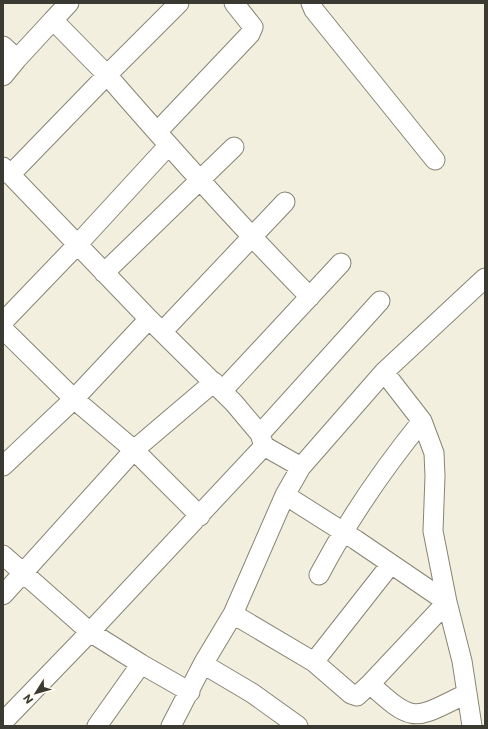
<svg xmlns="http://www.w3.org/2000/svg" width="488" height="729" font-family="Commissioner,sans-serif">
<rect width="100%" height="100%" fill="#f3efde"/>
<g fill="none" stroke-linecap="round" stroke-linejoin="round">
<defs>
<path id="minor" d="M311 3 314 10 435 160
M53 20 69 3
M3 46 17 59 53 20 107 75 179 3
M3 76 17 59
M157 132 250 34 253 27 234 3
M3 167 149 319
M10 175 107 75C173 151 239 225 310 297
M104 273 234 147
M3 322 77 245 168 146
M3 329 74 399 134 450 200 516
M162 332 285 202
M384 372 422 421 434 453 435 476 433 531 447 602 462 661 472 726
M222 391 341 263
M260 434 380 301
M3 466 74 399 149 319 234 403 260 434 264 446 301 467
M3 555 90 632 141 664 190 692
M319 575C348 520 383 469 422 421
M3 595 134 450 214 382
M233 614 314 662 351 694 357 696 370 684 447 602 356 540 285 495
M314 662 391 564
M203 664 252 693 298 726
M370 684C415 725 414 719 466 694
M3 722 90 632 264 446
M97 726 141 664
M171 726 203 664 233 614 285 495 301 467 384 372 485 278"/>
</defs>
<use href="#minor" stroke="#888474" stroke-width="21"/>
<use href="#minor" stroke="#fff" stroke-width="19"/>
</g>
<rect width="488" height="729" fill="none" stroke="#3a3932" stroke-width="8"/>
<g transform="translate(36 693) rotate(233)" stroke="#fffdf2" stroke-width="3" paint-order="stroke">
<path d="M0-3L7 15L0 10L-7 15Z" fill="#3a3932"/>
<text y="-6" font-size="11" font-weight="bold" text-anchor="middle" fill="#3a3932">N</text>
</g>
</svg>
